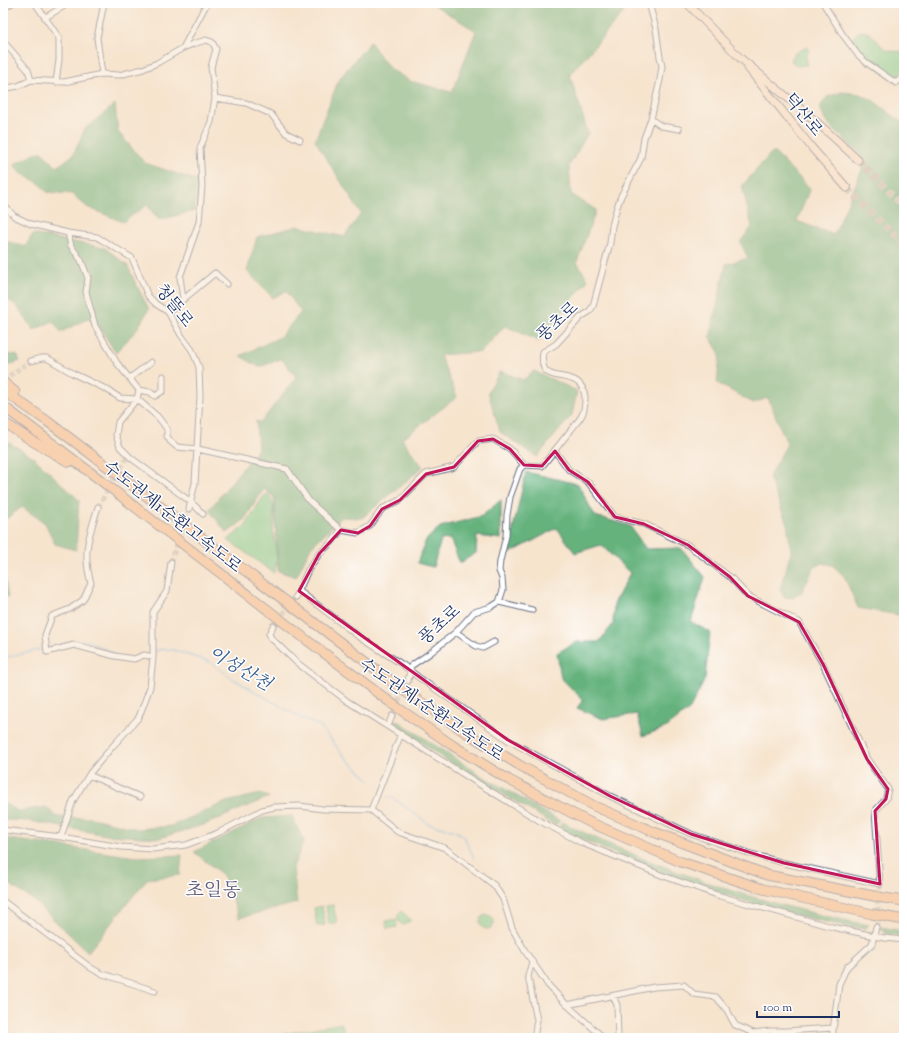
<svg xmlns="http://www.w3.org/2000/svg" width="907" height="1041" font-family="'Sorts Mill Goudy','Noto Serif KR',serif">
<rect width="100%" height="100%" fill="#fff"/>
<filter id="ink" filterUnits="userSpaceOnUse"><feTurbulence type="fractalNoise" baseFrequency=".025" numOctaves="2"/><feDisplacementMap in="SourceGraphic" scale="8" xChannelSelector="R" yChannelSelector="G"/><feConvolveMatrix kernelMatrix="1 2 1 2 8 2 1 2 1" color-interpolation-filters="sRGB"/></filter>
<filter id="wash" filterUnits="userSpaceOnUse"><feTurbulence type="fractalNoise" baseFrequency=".012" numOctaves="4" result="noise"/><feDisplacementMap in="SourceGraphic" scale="16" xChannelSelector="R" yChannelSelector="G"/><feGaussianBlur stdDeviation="0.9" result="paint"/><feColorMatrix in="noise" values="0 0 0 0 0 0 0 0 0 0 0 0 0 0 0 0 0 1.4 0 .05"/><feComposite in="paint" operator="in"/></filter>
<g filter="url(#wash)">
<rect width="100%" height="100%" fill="#f6e4cd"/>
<path fill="#7cd093" stroke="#4c8078" d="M862 31C881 33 875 55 904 51 904 62 906 71 895 78L890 77C879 69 854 53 852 39L857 33Z
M807 47 809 51 806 57 808 65 797 66 791 61 795 53Z
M267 494 270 496 274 509 273 529 277 560 274 573 228 540 246 525 263 497Z
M333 905 337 923 329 924 326 906Z
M322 906 325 925 317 926 314 908Z
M401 911 411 920 404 925C396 922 396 916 401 911Z
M480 922a7 7 0 1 1 14 0a7 7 0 1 1-14 0Z
M396 919 397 927 387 929 386 921Z
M342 1023 345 1038H273V1036Z"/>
<path fill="#65b27d" stroke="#40706e" d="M431 3H621L624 12 570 75 588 133 569 166 571 194 596 210 577 262 588 280 539 341 505 326 481 352 440 355 457 397 402 439 423 467 362 518 342 517 311 547 296 577 278 571 274 497 264 489 244 520 227 533 209 510 258 449 256 421 261 422 296 377 282 359 259 367 240 356 280 337 301 312 286 291 273 298 247 271 257 237 298 226 344 237 361 214 315 140 339 79 370 42 389 68 410 81 452 92 476 31Z
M842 92 860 94 874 101 904 124V616L858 608 844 576 832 565 822 563 814 568 801 593 792 598 784 597 780 590 791 552 787 524 769 477 787 444 768 398 753 403 717 383 720 354 710 337 726 264 748 258 740 242 752 227 742 186 773 151 810 188 797 221 834 235 863 167 860 155 825 121 820 107 827 97Z
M115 104 118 132 145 163 198 181 194 211 159 220 147 205 123 222 87 207 72 194 47 192 39 183 19 172 14 164 41 151 57 167 73 155 85 129Z
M33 234 105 248 127 265 140 292 149 309 137 329 116 353 96 322 87 319 61 332 53 321 34 330 16 305 3 297V240L25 247Z
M3 354 17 355 20 361 3 367Z
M500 371 523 380 534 371 577 391 572 415 537 457 500 432 488 392Z
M3 439 33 457 79 500 76 550 55 544 45 523 22 507 3 521Z
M526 472 578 484 595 516 630 526 646 549 681 548 705 577 691 622 710 632 705 679 690 709 667 727 643 736 637 714 603 719 577 708 583 700 561 678 557 653 576 642H599L613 624 614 604 630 573 601 545 575 553 557 528 507 555Z
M501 500V539L477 536 476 553 460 563 450 539 441 540 433 567 417 563 426 540 440 527 482 516Z
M3 566 8 597 3 598Z
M393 720 398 721 479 774 560 821 557 824H553L446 760 395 725Z
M260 794 269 797 204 825 159 838 106 835 29 821 3 820V803L19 811 46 807 57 817 92 818 138 829 171 826 226 802Z
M292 816 304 841 293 867 297 903 239 918 223 875 194 852 262 818Z
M562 822C660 870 762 905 869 925L864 929C791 918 716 893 648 867 619 855 590 844 562 829L560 826Z
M3 838 137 857 182 855 180 875 147 879 88 952 33 900 3 880Z
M880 927 904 931V936L885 934Z"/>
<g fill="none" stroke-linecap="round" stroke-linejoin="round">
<path stroke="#6fb5e6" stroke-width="1.5" d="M155 651 162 649 173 650 210 662 235 680 303 719 320 726 345 757 370 780
M3 658 73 642 87 641 113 653
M388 796 393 798 429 824 455 831 464 836 474 858"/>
</g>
</g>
<g filter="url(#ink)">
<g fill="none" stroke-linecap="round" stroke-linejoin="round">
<path stroke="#cac0b7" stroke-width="5" stroke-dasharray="5 2.5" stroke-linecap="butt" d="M3 380 31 361
M98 507 128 455
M171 562 189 509
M273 626 296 597
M392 716 408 681
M876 927 880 884"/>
<path stroke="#cac0b7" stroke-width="7" stroke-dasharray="7 3.5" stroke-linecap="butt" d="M858 160 904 207
M847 188 904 245"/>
<defs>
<path id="minor" d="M35 3 59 38V60L56 82
M823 3 843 35 858 55 867 63 896 83 904 76
M3 9 12 3
M46 17 69 3
M3 41 28 70 31 80
M183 48 207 3
M102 74 97 38 104 3
M3 89 18 86 31 80 64 82 102 74 119 75 143 69 157 63 183 48 193 44 206 40 212 42 216 49 211 67 215 98 211 122 200 148 202 186 199 222 180 277 183 299
M215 98 246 103 271 114 286 133 300 140
M651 119 661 126 679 129
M3 204 14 216 31 224 68 233 97 237 132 258 148 296 156 304 168 312 181 335 192 350 199 367 200 396 195 483 189 509
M68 233 71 246 81 260 88 278 86 292 95 326 117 363 139 390 137 399 118 422 116 435 120 447 131 458 191 502 203 514
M168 312 215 273 227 284
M31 361 42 358H47L74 374 106 389 120 398 137 399 158 417 167 429V436L170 441 177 447 198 449 287 469 309 501 341 530 358 533 370 526 382 509 400 500 426 474 454 467 478 441 493 439 510 449 524 465
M130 378 151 362
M139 390 150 392 155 396 163 391V376
M98 507C89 536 82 552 91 583L83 600 70 609 52 616 45 635 47 652 74 645 115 656 134 659 144 655 153 657
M299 591 358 636 403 665 418 677 508 740 610 796 691 834 748 853 784 863 880 884 875 811 886 799 888 789 867 759 823 664 799 622 748 596 730 577 688 545 644 524 615 517 588 482 569 470 555 451
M296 597 308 570 319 554 332 542 341 530
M499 602 532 610
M273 626 269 634 271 638 296 662 347 701 479 784 540 821 582 843 661 875 720 896 832 927 884 938 904 940
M456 632 476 646 483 648 494 642
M408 681 411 666 430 653 456 632 474 612 491 607 499 602 503 590 502 578 499 571 500 561 506 536 507 515 510 497 520 469 524 465 542 466C552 454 561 442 571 430 574 425 579 421 582 415 585 410 585 403 585 397 582 370 555 382 545 370 542 365 542 358 543 352L556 344 581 317 589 312 593 306 610 243 612 226 617 207 621 196 641 158 644 138 651 119 660 80 662 66 660 57 656 29 649 3
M388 726 392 716
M89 775 140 797
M371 810 401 734
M3 830 61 837 121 847 153 849 186 845 218 833 262 810 274 807 300 806 323 809 371 810 398 832 445 848 494 885 503 899 512 928 525 951 548 985 567 1005 654 987 684 985 694 994 716 997 727 1010 735 1025 753 1033 770 1031H786L833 1028
M61 837 73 801 90 773 112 747 139 717 150 687 153 657V612L167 591 171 562
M3 901 91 968 100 973 155 991
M532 962 528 976 537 1020 534 1038
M613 996 617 1005 618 1038
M567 1005 604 1038
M832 1038 839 984 847 967 872 944 876 927"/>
<path id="secondary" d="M687 3 739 57 819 124 858 160
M748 68 812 148 847 188"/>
<path id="motorway" d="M3 382 15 392
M3 390 47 421 406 692 462 730 519 765 594 806 654 832 767 875 884 898 904 901
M3 406 99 479 308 641 398 708 452 745 509 780 589 822 681 862 763 889 872 914 904 920
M3 422 34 442 69 462"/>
</defs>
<use href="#minor" stroke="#686e85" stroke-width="7"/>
<use href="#secondary" stroke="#686e85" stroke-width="9"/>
<use href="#motorway" stroke="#686e85" stroke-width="11"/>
<use href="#minor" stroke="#fff" stroke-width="5"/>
<use href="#secondary" stroke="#fde4d1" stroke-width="7"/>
<use href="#motorway" stroke="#fbbb8d" stroke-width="9"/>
</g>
</g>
<path d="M0 0H907V1041H0ZM493 439 510 449 524 465 542 466 555 451 569 470 588 482 615 517 644 524 688 545 730 577 748 596 799 622 823 664 867 759 888 789 886 799 875 811 880 884 784 863 691 834 610 796 508 740 299 591 319 554 341 530 358 533 370 526 382 509 400 500 426 474 454 467 478 441Z" fill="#f6e4cd" fill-opacity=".55" fill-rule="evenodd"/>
<path fill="none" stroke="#c2185b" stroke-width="3" stroke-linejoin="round" d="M493 439 510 449 524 465 542 466 555 451 569 470 588 482 615 517 644 524 688 545 730 577 748 596 799 622 823 664 867 759 888 789 886 799 875 811 880 884 784 863 691 834 610 796 508 740 299 591 319 554 341 530 358 533 370 526 382 509 400 500 426 474 454 467 478 441Z"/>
<g text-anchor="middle" stroke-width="3" stroke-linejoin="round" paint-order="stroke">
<g font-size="17" fill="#1b2f5e" stroke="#fff">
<text transform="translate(804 114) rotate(51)" y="6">덕산로</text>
<text transform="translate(175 305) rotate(52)" y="6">청뜰로</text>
<text transform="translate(557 321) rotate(-43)" y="6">풍초로</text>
<text transform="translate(173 516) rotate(38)" y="6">수도권제1순환고속도로</text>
<text transform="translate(439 624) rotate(-42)" y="6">풍초로</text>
<text transform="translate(432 709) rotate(34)" y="6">수도권제1순환고속도로</text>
</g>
<g font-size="18" font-style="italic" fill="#385e8e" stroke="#fff">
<text transform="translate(240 668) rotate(30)" y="6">이성산천</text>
</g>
<g font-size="19" fill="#625c79" stroke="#fff">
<text x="213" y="896">초일동</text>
</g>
</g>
<rect width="907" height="1041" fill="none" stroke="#fff" stroke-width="16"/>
<path d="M757 1011v6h82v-6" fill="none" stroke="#1b2f5e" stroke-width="2"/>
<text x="763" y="1011" font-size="12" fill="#1b2f5e" stroke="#ffffff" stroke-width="3" paint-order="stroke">100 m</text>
</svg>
